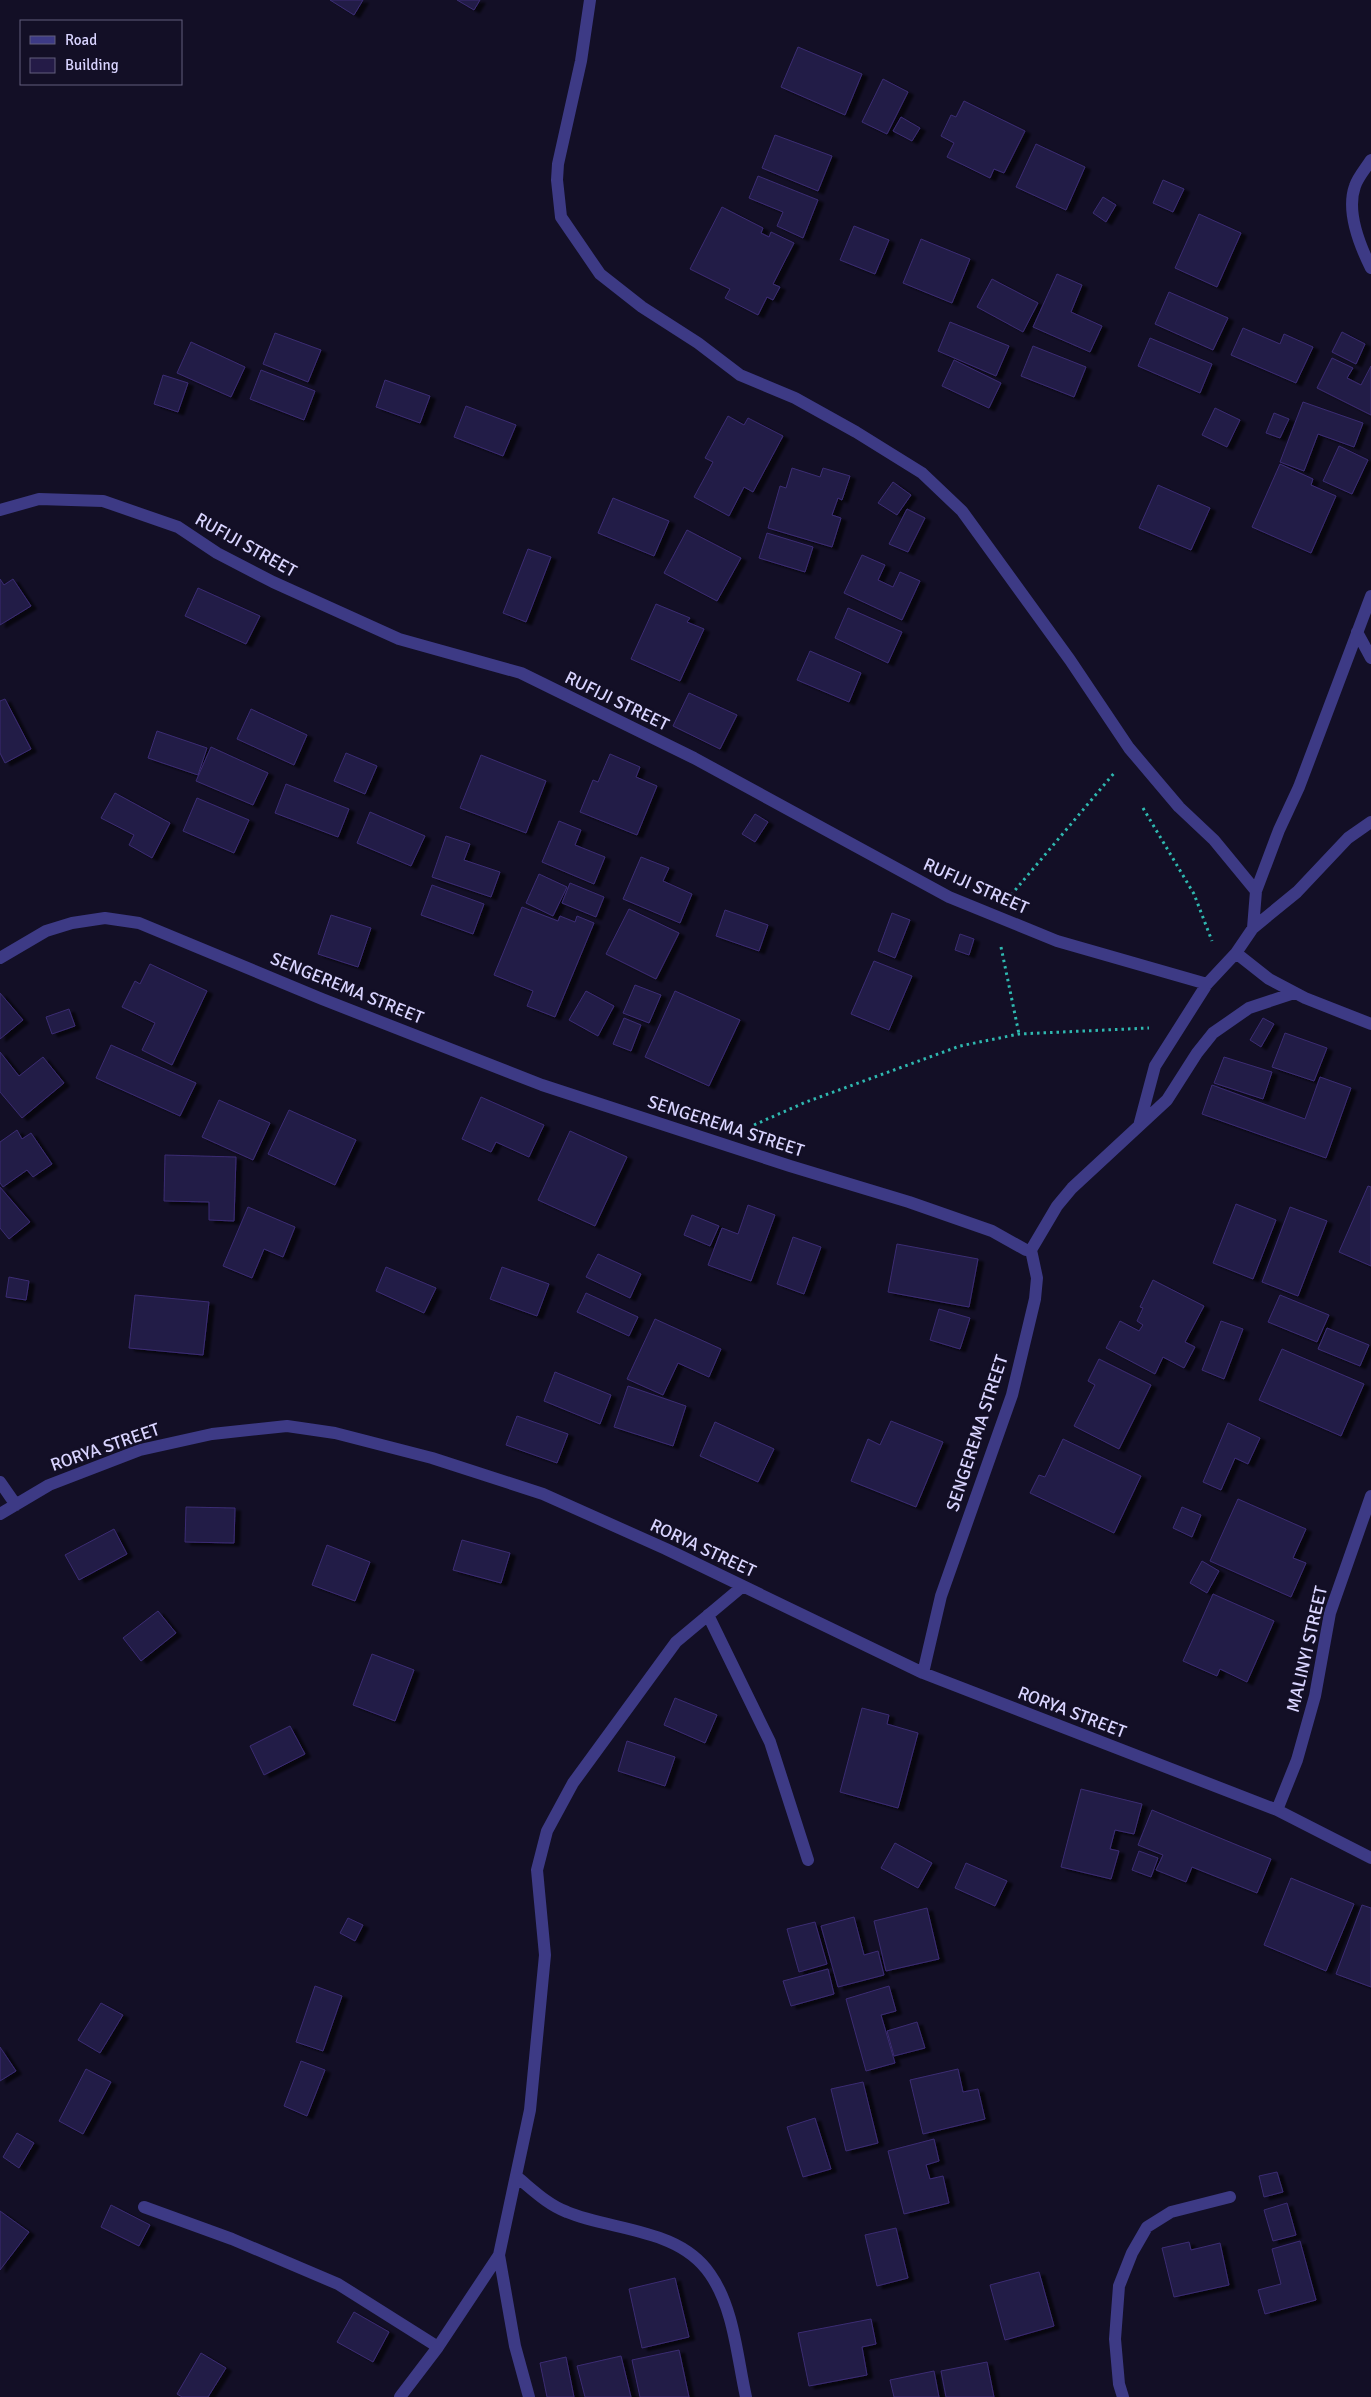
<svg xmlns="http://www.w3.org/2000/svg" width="1371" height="2397" font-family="Signika,sans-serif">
<defs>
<filter id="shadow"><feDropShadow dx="5.5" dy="3" stdDeviation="1" flood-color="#0009"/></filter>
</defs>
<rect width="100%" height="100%" fill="#130f26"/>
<path fill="#241b47" stroke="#3b2d73" filter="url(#shadow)" d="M330 0H363L354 15Z
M457 0H480L474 10Z
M798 47 862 74 845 115 781 87Z
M883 79 908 92 887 134 862 122Z
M964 101 1025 131 1004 173 994 169 990 178 947 157 954 143 941 136 951 115 956 117Z
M901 117 920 128 912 141 893 131Z
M775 135 832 156 818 191 762 168Z
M1036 144 1085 167 1066 210 1016 187Z
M758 176 818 200 803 238 777 226 783 212 749 198Z
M1163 180 1184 189 1173 212 1153 203Z
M1103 197 1116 205 1106 222 1093 213Z
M722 207 763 228 761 233 769 237 771 232 794 243 773 284 780 287 773 300 767 297 758 315 725 298 730 289 690 269Z
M1199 214 1241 233 1217 287 1175 268Z
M854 226 889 240 875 274 840 260Z
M921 239 970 259 952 303 903 283Z
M1057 274 1082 285 1071 312 1102 326 1090 352 1033 327Z
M992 279 1038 303 1023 332 977 307Z
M1169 292 1228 318 1213 350 1155 324Z
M950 322 1009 346 996 376 938 351Z
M1243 328 1280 344 1284 334 1313 347 1296 383 1231 355Z
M1342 332 1365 344 1356 364 1332 352Z
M275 333 321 350 308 382 263 364Z
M1150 338 1212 364 1200 393 1138 366Z
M191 342 245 367 231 397 177 373Z
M1033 346 1086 367 1074 397 1021 376Z
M1332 358 1353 368 1347 378 1361 385 1371 366V415L1317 388Z
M954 360 1001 383 989 408 942 386Z
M261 370 315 391 304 420 250 399Z
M163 375 188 383 178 412 154 404Z
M385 380 430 396 420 423 376 407Z
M1303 402 1363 423 1354 447 1318 434 1304 471 1280 462Z
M466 406 516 425 503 456 454 437Z
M1215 408 1240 420 1227 447 1202 435Z
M1274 413 1289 419 1280 438 1266 433Z
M728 416 744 425 748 418 783 436 753 492 744 487 729 516 694 497 713 462 705 458Z
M1339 446 1368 460 1352 494 1323 481Z
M1280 464 1313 479 1311 485 1336 496 1311 553 1252 527Z
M792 468 820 477 823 468 850 476 842 500 838 498 832 515 841 518 832 547 768 528 780 486 786 488Z
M893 482 911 495 897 515 878 503Z
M1158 485 1210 508 1191 550 1139 528Z
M613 498 669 521 654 556 598 533Z
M907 509 925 518 908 552 889 544Z
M687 530 741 558 717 601 664 573Z
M767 533 813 547 805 572 759 558Z
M528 549 551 557 526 622 503 613Z
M862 555 885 565 878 580 893 587 900 572 920 581 902 620 844 593Z
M0 579 4 585 13 579 31 606 0 625Z
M198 588 260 616 246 644 185 616Z
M656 604 690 618 687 622 704 629 680 681 631 659Z
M848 608 902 632 888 663 835 638Z
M810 651 861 673 849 702 797 680Z
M689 693 737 715 720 749 673 726Z
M5 699 31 749 5 763 0 753V701Z
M251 709 307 735 294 765 237 739Z
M157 731 207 748 198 775 148 758Z
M211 747 268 773 253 805 196 781Z
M346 753 377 766 365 794 334 781Z
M610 754 640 767 636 777 657 786 637 835 580 812 593 780 598 782Z
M481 755 546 781 526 833 460 808Z
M286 784 349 809 338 837 275 813Z
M115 793 170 823 152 858 129 845 134 835 101 818Z
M197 798 249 820 234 853 183 831Z
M370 812 425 836 411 866 357 843Z
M755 814 768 822 755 842 742 834Z
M559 821 581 830 575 845 605 857 594 884 542 862Z
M446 836 470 844 464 860 500 872 491 897 432 877Z
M641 857 669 868 663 881 692 894 680 923 623 899Z
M539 874 567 887 553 916 526 903Z
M570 883 604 897 596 917 562 903Z
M432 885 484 904 473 934 421 915Z
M522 907 558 921 560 916 575 922 577 916 594 923 555 1017 527 1006 533 991 494 975Z
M629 909 679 933 656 979 606 954Z
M725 910 768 925 759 951 716 936Z
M892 913 910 920 895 958 878 951Z
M331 915 371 928 358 967 318 954Z
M960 934 974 939 969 955 955 950Z
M874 961 912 976 889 1030 851 1014Z
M150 964 207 991 172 1065 142 1050 155 1023 122 1007 135 981 140 984Z
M635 985 661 995 649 1023 623 1013Z
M586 991 614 1006 598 1036 569 1020Z
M675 991 740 1020 709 1086 645 1057Z
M0 993 23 1020 0 1039Z
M69 1009 75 1026 52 1034 46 1017Z
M624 1018 641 1025 631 1051 613 1044Z
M1263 1018 1274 1024 1261 1047 1250 1040Z
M1285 1033 1327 1048 1314 1081 1272 1067Z
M111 1045 196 1083 180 1116 96 1078Z
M0 1052 19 1076 43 1057 64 1083 22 1118 0 1092Z
M1224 1057 1272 1072 1263 1099 1214 1083Z
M1320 1077 1351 1088 1326 1158 1202 1114 1212 1085 1305 1119Z
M481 1097 544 1125 529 1157 496 1142 491 1152 462 1139Z
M219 1100 270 1123 253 1160 202 1137Z
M289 1110 356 1140 335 1185 268 1154Z
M17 1130 22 1139 31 1133 52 1164 33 1177 27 1170 3 1187 0 1183V1142Z
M570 1131 627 1157 595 1226 538 1200Z
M165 1155 236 1157 234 1221 209 1220V1202L164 1201Z
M1368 1186 1371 1187V1266L1339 1252Z
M0 1187 30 1222 9 1239 0 1228Z
M1236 1204 1276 1220 1253 1279 1213 1263Z
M748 1205 775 1215 751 1281 708 1265 722 1228 738 1234Z
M248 1207 295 1227 283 1257 264 1249 252 1278 223 1266Z
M1290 1207 1327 1221 1298 1296 1262 1282Z
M692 1215 719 1226 710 1246 684 1235Z
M793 1237 821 1247 804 1294 777 1284Z
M897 1244 978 1259 969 1307 888 1292Z
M598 1254 641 1274 630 1298 586 1277Z
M386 1267 436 1288 424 1313 376 1291Z
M502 1267 549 1284 537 1316 490 1299Z
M9 1277 29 1281 26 1300 6 1297Z
M1153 1280 1204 1306 1185 1342 1195 1347 1184 1368 1163 1357 1155 1374 1106 1348 1120 1321 1139 1331 1143 1325 1137 1321 1143 1308 1140 1307Z
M586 1293 638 1317 629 1336 577 1312Z
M135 1295 209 1302 203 1355 129 1348Z
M1280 1295 1329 1315 1317 1342 1268 1322Z
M939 1309 970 1318 960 1349 930 1340Z
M655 1319 721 1349 709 1377 678 1363 663 1395 627 1379Z
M1221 1321 1243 1329 1224 1379 1202 1370Z
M1327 1328 1369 1345 1360 1366 1318 1349Z
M1282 1349 1364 1384 1341 1436 1259 1400Z
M1099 1359 1151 1385 1119 1449 1074 1426 1095 1385 1088 1381Z
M555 1372 611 1395 600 1424 544 1401Z
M628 1386 686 1406 673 1446 614 1427Z
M517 1416 568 1434 557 1463 506 1445Z
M891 1421 943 1442 916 1507 851 1481 868 1439 880 1445Z
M715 1422 774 1449 758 1482 700 1456Z
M1228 1423 1260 1438 1248 1464 1235 1458 1221 1490 1203 1482Z
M1063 1439 1141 1476 1114 1533 1030 1493 1039 1475 1045 1477Z
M1238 1499 1306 1529 1293 1558 1306 1563 1291 1597 1210 1561Z
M186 1507 235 1508 234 1543 185 1542Z
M1182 1507 1201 1515 1192 1537 1173 1528Z
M114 1529 127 1554 79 1580 65 1555Z
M462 1540 510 1553 501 1583 453 1570Z
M327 1545 370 1562 355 1601 312 1585Z
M1202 1561 1219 1571 1207 1593 1190 1583Z
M1213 1594 1274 1621 1247 1682 1220 1669 1217 1676 1183 1661Z
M158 1611 176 1633 141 1661 123 1638Z
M372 1654 414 1670 395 1721 353 1705Z
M675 1698 717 1715 705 1743 664 1725Z
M862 1708 889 1715 887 1724 918 1733 898 1808 840 1792Z
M290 1726 305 1754 264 1775 250 1746Z
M627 1741 675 1757 665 1786 618 1771Z
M1081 1789 1142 1804 1134 1834 1115 1830 1110 1849 1119 1851 1111 1879 1061 1867Z
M1152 1810 1271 1859 1257 1893 1192 1867 1186 1882 1156 1870 1163 1855 1138 1845Z
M895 1843 932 1863 918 1888 881 1868Z
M1139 1851 1158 1858 1151 1877 1132 1870Z
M966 1863 1007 1881 995 1906 955 1888Z
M1291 1878 1354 1904 1326 1971 1264 1945Z
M1362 1905 1371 1908V1987L1336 1974Z
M927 1908 939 1959 886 1971 874 1921Z
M854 1917 864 1955 878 1951 884 1975 838 1987 821 1926Z
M348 1918 363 1925 355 1941 340 1933Z
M815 1922 827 1964 799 1972 787 1929Z
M828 1969 834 1994 791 2006 783 1981Z
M315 1986 342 1996 323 2051 296 2042Z
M889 1986 896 2011 881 2015 895 2063 866 2071 846 1999Z
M101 2003 123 2015 100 2053 78 2040Z
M917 2022 925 2048 894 2056 887 2031Z
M0 2047 16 2071 0 2081Z
M301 2061 325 2070 307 2116 284 2106Z
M86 2069 111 2082 83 2134 59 2121Z
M958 2069 963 2092 978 2089 985 2119 923 2134 910 2080Z
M863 2082 878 2143 846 2151 831 2089Z
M815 2118 831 2169 803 2177 787 2127Z
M17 2133 34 2143 19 2168 3 2157Z
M934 2139 939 2161 926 2165 930 2179 943 2176 949 2203 904 2214 888 2151Z
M1277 2172 1283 2192 1264 2197 1259 2176Z
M1287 2203 1296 2235 1273 2241 1264 2210Z
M111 2205 150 2225 139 2246 101 2227Z
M0 2211 29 2232 0 2270Z
M896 2228 908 2278 877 2286 865 2235Z
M1300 2241 1316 2300 1265 2314 1258 2290 1281 2284 1272 2249Z
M1189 2242 1191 2250 1220 2243 1229 2285 1174 2297 1162 2248Z
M1039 2272 1054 2326 1005 2340 990 2285Z
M675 2278 689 2337 642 2348 629 2289Z
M354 2312 389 2332 373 2362 337 2342Z
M871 2319 876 2344 862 2347 867 2375 809 2386 798 2333Z
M679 2350 689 2397H640L632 2360Z
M201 2353 226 2368 208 2397H182L177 2394Z
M621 2356 631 2397H585L577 2366Z
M566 2357 574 2397H547L540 2363Z
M987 2362 994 2397H946L941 2371Z
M934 2371 939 2397H894L890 2380Z"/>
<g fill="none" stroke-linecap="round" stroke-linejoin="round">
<path stroke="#2fb8b0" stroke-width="3" stroke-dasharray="2.5 4" stroke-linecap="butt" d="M1143 808 1194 894 1212 941
M1011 895 1115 772
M1001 947 1019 1034
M754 1125 806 1102 960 1046 1019 1034 1149 1028"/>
<path stroke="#3d3a85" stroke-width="12" d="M590 0 581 61 558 164 557 180 561 217 600 274 642 307 698 343 740 375 795 398 856 432 922 473 962 511 1070 660 1129 748 1179 807 1214 840 1256 891
M1371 160C1366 168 1358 177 1355 186 1346 211 1360 246 1371 268
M0 510 39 499 103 501 178 527 217 553 273 582 399 639 521 673 694 758 949 897 1057 941 1207 984
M1357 632 1371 658
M1253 928 1297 892 1348 838 1371 822
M1236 953 1269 979 1305 998 1371 1024
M0 958 46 931 72 923 105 918 139 923 322 999 542 1085 790 1166 909 1202 992 1231 1026 1250H1031L1037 1278 1035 1299 1012 1395 941 1596 923 1673
M1139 1126 1155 1066 1207 984 1236 953 1253 928 1256 891 1279 830 1299 787 1371 596
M1031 1250 1057 1206 1072 1188 1167 1100 1197 1053 1213 1033 1249 1008 1294 993
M0 1482 16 1505
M0 1514 49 1485 140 1450 212 1434 287 1426 335 1433 432 1458 543 1494 666 1549 923 1673 1277 1810 1371 1858
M708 1615 770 1742 808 1860
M1277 1810 1297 1760 1315 1696 1330 1613 1371 1496
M517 2177C533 2190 548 2205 567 2212 613 2231 679 2228 710 2274 734 2308 737 2357 746 2397
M144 2207 232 2239 338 2284 438 2347
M499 2255 515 2346 529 2397
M400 2397 438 2347 499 2255 530 2110 545 1955 537 1870 547 1831 573 1783 676 1642 743 1586
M1123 2397 1119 2384 1115 2339 1119 2286 1132 2253 1147 2227 1171 2212 1230 2197"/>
</g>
<g text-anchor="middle" stroke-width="5" stroke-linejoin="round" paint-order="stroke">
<g font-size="18" fill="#d9d4ff" stroke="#130f26">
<text transform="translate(246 545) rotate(29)" y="6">RUFIJI STREET</text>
<text transform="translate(617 701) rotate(26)" y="6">RUFIJI STREET</text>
<text transform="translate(976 886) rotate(24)" y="6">RUFIJI STREET</text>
<text transform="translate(347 988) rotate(22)" y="6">SENGEREMA STREET</text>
<text transform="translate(726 1126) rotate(18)" y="6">SENGEREMA STREET</text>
<text transform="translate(977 1433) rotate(-72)" y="6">SENGEREMA STREET</text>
<text transform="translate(105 1447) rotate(-19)" y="6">RORYA STREET</text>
<text transform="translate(703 1548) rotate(25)" y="6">RORYA STREET</text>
<text transform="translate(1307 1649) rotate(-77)" y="6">MALINYI STREET</text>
<text transform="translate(1072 1712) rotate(21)" y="6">RORYA STREET</text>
</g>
</g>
<rect x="20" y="20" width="162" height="65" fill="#130f26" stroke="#625e7d"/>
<rect x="30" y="36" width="25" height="8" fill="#3d3a85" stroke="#625e7d"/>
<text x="65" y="45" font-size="15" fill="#d9d4ff">Road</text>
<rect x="30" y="58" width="25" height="15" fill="#241b47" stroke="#625e7d"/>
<text x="65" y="70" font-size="15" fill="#d9d4ff">Building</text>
</svg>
